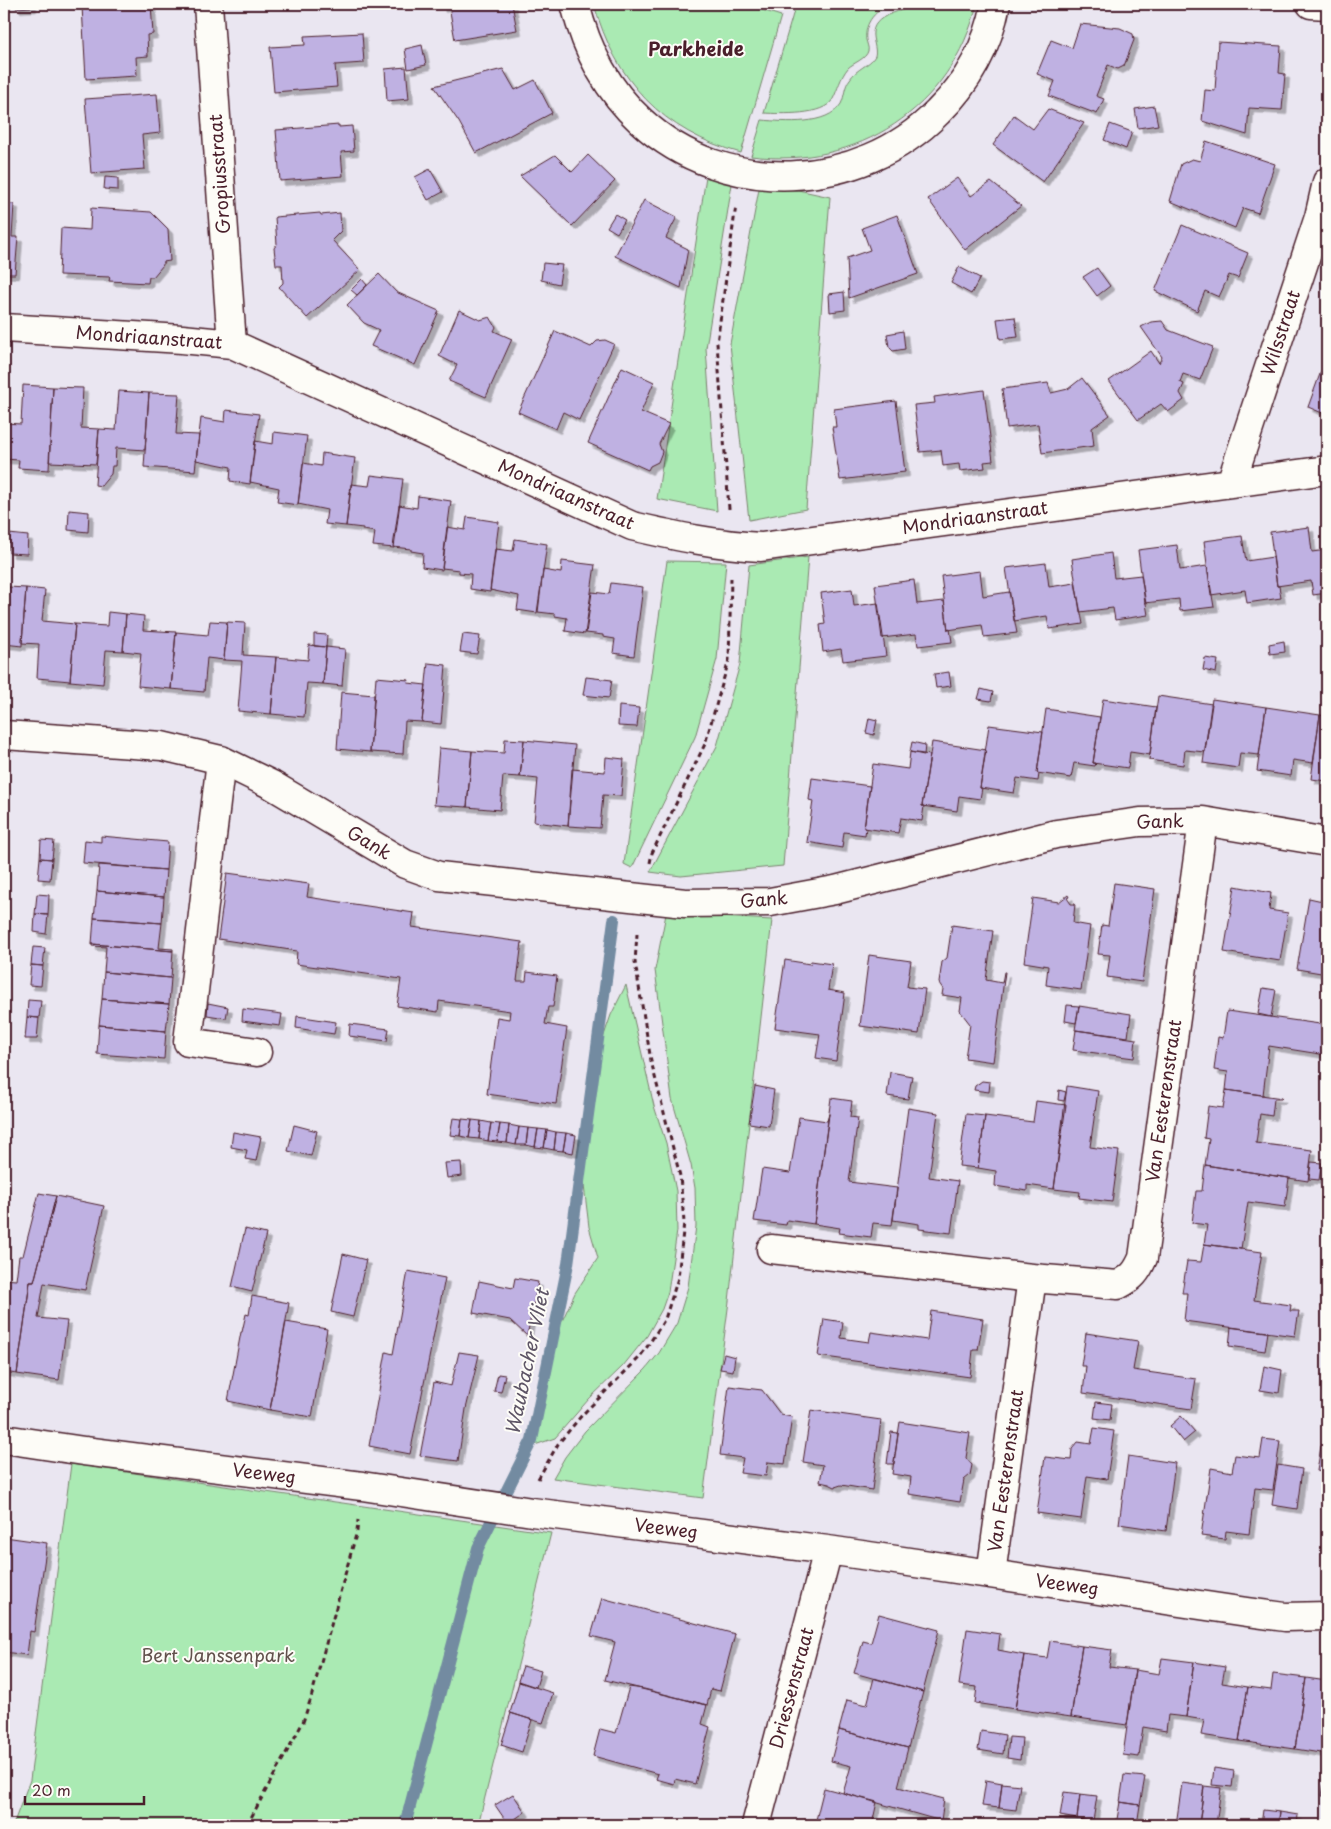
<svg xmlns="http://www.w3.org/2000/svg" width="1331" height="1829" font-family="'Playpen Sans',sans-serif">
<defs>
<filter id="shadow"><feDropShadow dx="4.5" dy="4.5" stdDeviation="0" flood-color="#0004"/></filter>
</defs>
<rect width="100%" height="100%" fill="#eae6f1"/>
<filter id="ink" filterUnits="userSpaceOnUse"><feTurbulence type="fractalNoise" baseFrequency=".02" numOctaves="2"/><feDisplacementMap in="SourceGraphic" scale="10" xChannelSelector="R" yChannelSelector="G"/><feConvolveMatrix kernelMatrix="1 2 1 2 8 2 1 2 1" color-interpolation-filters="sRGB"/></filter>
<g filter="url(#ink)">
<path fill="#aaeab3" stroke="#7a846f" d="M594 4H743L781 16 741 153C663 132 615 81 594 4Z
M796 4H893C876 9 864 22 866 40 867 44 869 48 868 51 866 59 853 63 848 68 840 78 838 89 833 99 824 116 781 114 764 113Z
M923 4H977C952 108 857 170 751 156L762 120C785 122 827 126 841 104 845 96 844 86 850 79 856 69 870 65 875 56 877 48 872 40 873 32 875 12 909 10 923 4Z
M706 176 732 184 706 348 717 511 657 499Z
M759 189 798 190 830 197 806 509 749 520 730 344Z
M808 557 783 866 681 876 650 872 717 746 740 664 749 565Z
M667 561 726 562 717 659 695 737 632 868 624 864Z
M666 914 772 920 729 1301 703 1498 553 1478 565 1457 585 1431 646 1369 659 1353 677 1323 688 1287 696 1226 695 1188 691 1165 672 1099 655 970Z
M626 985 654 1106 666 1143 676 1191 677 1231 668 1292 662 1309 647 1336 623 1366 589 1399 555 1438 532 1446 550 1347 575 1293 598 1258 589 1227 583 1177 600 1047 611 1015Z
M71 1464 551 1533 478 1825H13L30 1780Z"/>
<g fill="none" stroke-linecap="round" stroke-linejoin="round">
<path stroke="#738ba1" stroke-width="12" d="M405 1825 478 1548 532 1440 568 1264 614 920"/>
</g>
<path fill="#bfb1e2" stroke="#4a1f2b" filter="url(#shadow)" d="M15 4H32V7L16 8Z
M115 4H151L153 34 147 35 148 56 136 57 137 76 86 79 82 6Z
M440 4H512L517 30 455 40 449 6 441 8Z
M1080 24 1120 28 1133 34 1134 40 1124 66 1118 69 1108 65 1096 96 1104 99 1097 114 1049 96 1055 81 1037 74 1051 40 1072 48Z
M362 33 364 63 335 65 337 87 274 92 270 47 305 45 304 36Z
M1218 42 1281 46 1279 73 1285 74 1282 110 1249 108 1247 135 1202 121 1205 90 1215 91Z
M422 45 426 65 408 69 405 49Z
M406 67 409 99 387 101 385 69Z
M503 69 515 90 535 80 552 113 476 153 459 122 434 86Z
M157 94 160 133 142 135 145 169 91 173 85 99Z
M1154 106 1158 125 1138 128 1135 109Z
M1048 109 1084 123 1043 182 993 145 1014 115 1033 129Z
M1110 124 1132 132 1126 149 1104 140Z
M339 125V127L352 126 354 151 341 152 343 176 280 181 276 130Z
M1206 141 1275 164 1258 213 1243 208 1235 228 1170 201 1181 164 1192 159 1200 161Z
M555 155 572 172 588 155 615 181 572 226 520 176Z
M430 169 443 192 428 200 415 177Z
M105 177 118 178V190L104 189Z
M957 178 971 196 991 182 1021 206 965 250 928 199Z
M644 200 677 217 666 238 688 249 681 288 615 256Z
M4 203 14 204 12 237H18L15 274H4Z
M91 208 151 212 168 229 170 261 163 262V265L153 277H149L148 283 109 281 110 277 59 275 61 228 90 230Z
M320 213 321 215 340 213 341 231 332 240 360 270 307 318 279 287 283 283 282 265H276L274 248 277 244 275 217Z
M615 214 625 220 617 233 607 227Z
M897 215 918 274 849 298 847 258 870 250 862 228Z
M1182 225 1248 253 1238 278 1229 275 1219 297 1205 291 1197 311 1155 291Z
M543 263 562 265 559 284 541 280Z
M959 267 980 278 971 294 951 283Z
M1097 268 1110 286 1097 296 1083 277Z
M379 274 396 292 439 311 415 365 371 346 379 330 364 323 347 305Z
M362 279 367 285 357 295 351 290Z
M844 292 845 310 830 312 829 294Z
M459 310 480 320 490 317 496 327 494 331 512 339 486 397 449 381 457 365 439 356Z
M1015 317 1018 337 1000 339 997 319Z
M1162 321 1168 330 1213 347 1200 380 1183 374 1180 382 1184 384 1180 393 1184 400 1168 412 1161 404 1138 420 1109 381 1151 351 1159 363 1162 357 1141 327 1151 322Z
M555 331 591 347 597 341 605 340 614 344 579 420 563 412 556 429 518 412Z
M903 331 905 349 893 351 889 347 887 334Z
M1324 363 1327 364V415L1308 407Z
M622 367 654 382 641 412 669 424 659 444 662 452 658 462 650 466 648 470 588 443Z
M1082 378 1110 415 1092 428 1094 446 1042 453 1038 424 1007 428 1002 389 1048 383 1051 393 1068 389Z
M23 385 53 387 49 470 18 468 19 460 4 459V423L21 424Z
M53 387 83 388 81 428 99 429 96 464 49 462Z
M984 390 993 461 984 462 985 468 960 471 959 464 943 466 941 450 920 452 914 405 935 403 934 397Z
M119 391 149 393 145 450 116 448 115 466H112L111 474 101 486 95 485 99 429 116 430Z
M149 393 179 394 176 434 199 435 195 471 144 467Z
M896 401 905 472 840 480 832 427H836L834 409Z
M226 410 259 414 250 484 230 481 231 467 196 460 201 418 225 422Z
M274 432 307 436 298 505 277 502 279 488 250 482 255 441 273 444Z
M322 453 355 458 346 526 325 524 327 510 298 504 303 463 321 466Z
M371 475 403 479 394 548 373 546 375 532 363 530V528L346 526 351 484 369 486Z
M418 496 451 501 442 570 422 567 423 553 411 551V549L393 547 399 505 417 508Z
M69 510 89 512 88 532 68 530Z
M467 517 499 522 490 592 470 589 471 574 459 573V570L442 568 447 527 465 530Z
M1309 527 1312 552 1327 550V593L1313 595 1311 581 1277 586 1270 532Z
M9 534 28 536 27 554 9 553Z
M1242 536 1246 561 1273 557 1277 586H1279L1281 598 1247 603 1245 590 1211 595 1204 541Z
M515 539 547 544 537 613 517 610 519 596 490 590 495 549 513 551Z
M1177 545 1180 570 1207 566 1214 607 1180 611 1179 599 1145 603 1138 550Z
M1111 553 1114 578 1141 575 1148 615 1115 620 1113 608 1080 612 1072 559Z
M562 561 595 565 585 634 565 631 567 618 555 616V614L538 612 543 570 561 573Z
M1046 563 1049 587 1075 583 1083 624 1049 629 1047 616 1014 621 1006 568Z
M980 571 983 596 1009 592 1017 633 984 637 982 625 948 630 941 576Z
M914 580 917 604 944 601 948 630 950 629 952 642 918 646 916 634 882 638 875 585Z
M611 583 643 587 634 656 613 653 615 639 603 637V635L586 633 592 592 609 594Z
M8 587 26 588 22 643V646L4 644V652V604L7 605Z
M26 588 45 590 42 621 75 624 70 681 37 678 39 644 22 643Z
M852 589 854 606 878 603 886 656 843 661 841 649 823 652 820 625 825 624 821 593Z
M108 612 126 614 123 651 106 650 103 684 70 681 75 624 107 626Z
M126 614 144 616 143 630 176 632 171 689 138 686 141 653 123 651Z
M210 621 227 622 224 660 207 658 204 692 171 689 176 632 208 635Z
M227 622 245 623 243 655 276 657 271 714 238 711 242 661 224 660Z
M314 634 327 635 326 647 314 646Z
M463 634 480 636 477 654 460 652Z
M1284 641 1285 652 1270 654 1269 644Z
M309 645 326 647 323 684 307 683 304 717 271 714 276 657 308 660Z
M326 647 345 649 342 686 323 684Z
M1205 658 1218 660 1216 673 1203 670Z
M428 663 446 665 441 724 422 722Z
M949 672 951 686 936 688 934 674Z
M376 677 409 680 408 683 426 685 422 722 405 721 403 754 370 752Z
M586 677 612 680 609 698 583 695Z
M981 689 993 692 991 701 978 699Z
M341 692 374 695 370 752 337 749Z
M1158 696 1212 704 1205 752 1185 750 1183 765 1149 760Z
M1103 699 1156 707 1150 755 1130 752 1128 768 1093 763Z
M1212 699 1266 707 1259 755 1240 753 1238 768 1203 763Z
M619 706 639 708 637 727 618 726Z
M1266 707 1320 715 1313 763 1293 760 1291 776 1257 771Z
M1046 709 1100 717 1093 763H1096L1095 766 1074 763 1071 778 1037 773Z
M1320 715 1327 716V781L1311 779Z
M869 718 877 720 874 735 866 733Z
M989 725 1043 732 1037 773 1039 774 1038 781 1017 778 1014 793 980 788Z
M505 739 524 740 520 777 503 776 500 810 467 807 472 751 504 753Z
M524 740 575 745 568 826 534 822 538 779 520 777Z
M912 742 925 745 924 755 910 752Z
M932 742 986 750 980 788H982L980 799 959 796 957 811 922 806Z
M439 748 472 751 467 807 434 805Z
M910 752 930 755 922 806H924L922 821 901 818 898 833 864 828 873 764 908 769Z
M606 757 624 759 621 796 603 795 600 828 568 826 572 769 605 772Z
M812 778 870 786 864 828H866L865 835 844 832 842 848 807 842 813 801 809 800Z
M101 836 168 842 166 870 83 863 85 840 101 842Z
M41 840 54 841 52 859 40 858Z
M40 858 52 859 50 880 38 879Z
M99 865 166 870 164 897 97 891Z
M227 873 309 884 307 897 414 913 412 927 522 942 517 981H526L527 972 557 976 553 1007H548L545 1024 567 1028 556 1104 487 1094 497 1017 509 1019 510 1011 439 1001 438 1012 397 1006 401 979 296 964 297 951 218 939Z
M1114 883 1155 889 1142 982 1107 977 1110 955 1098 954 1102 925 1108 926Z
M1235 886 1271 893 1269 910 1288 913 1280 961 1224 952Z
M97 891 164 897 162 923 94 918Z
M37 894 49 895 48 915 35 914Z
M1068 895 1069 897 1067 898 1071 904H1075L1073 923 1090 926 1081 990 1046 985 1048 966 1024 962 1033 898 1059 902Z
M1309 898 1327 902V974L1297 969Z
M35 914 48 915 46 934 34 932Z
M94 918 162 923 159 948 173 949V951L92 944Z
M952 925 993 931 986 980 1002 983 1004 972H1005L993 1062 965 1058 970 1024 960 1011 962 998 942 995 943 989 939 983 942 962 947 958Z
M92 944 173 951 171 978 104 972 106 947 92 946Z
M33 947 45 948 43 966 31 965Z
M869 955 911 961 907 987 925 989 919 1034 860 1026Z
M785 960 810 964 811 961 832 964 828 990 845 993 836 1061 816 1058 820 1034 775 1028Z
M31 965 43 966 41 986 29 985Z
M104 972 171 978 169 1004 102 999Z
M1263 988 1276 990 1271 1017 1258 1014Z
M102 999 169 1004 166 1031 99 1025Z
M28 1000 41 1001 39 1018 27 1017Z
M208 1003 228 1007 226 1018 207 1015Z
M1067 1005 1079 1006 1076 1023 1065 1021Z
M1079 1006 1131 1014 1128 1037 1075 1030Z
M243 1009 282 1014 280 1026 242 1021Z
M1227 1011 1327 1025 1326 1055 1269 1046 1263 1095 1226 1090 1228 1072 1214 1070 1218 1037 1223 1038Z
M297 1016 336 1022 334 1034 296 1028Z
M27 1017 39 1018 37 1039H25Z
M350 1024 389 1029 387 1041 349 1036Z
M99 1025 166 1031 164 1059 97 1054Z
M1076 1030 1136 1039 1134 1058 1073 1050Z
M890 1072 912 1076 908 1099 887 1096Z
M982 1081 990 1082 989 1092 974 1090 975 1086Z
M755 1086 774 1090 769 1126 749 1123Z
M1067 1086 1098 1091 1090 1147 1119 1151 1112 1202 1079 1198 1080 1192 1054 1189Z
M1059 1090 1066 1092 1064 1101 1058 1100Z
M1226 1090 1282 1098 1281 1099H1274L1272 1116 1260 1114 1256 1143 1312 1150 1308 1181 1205 1165 1209 1139 1204 1138 1208 1106 1223 1108Z
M831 1098 852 1101 850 1117 858 1118 849 1182 897 1188 892 1225 873 1223 871 1237 839 1233 840 1228 814 1224Z
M1036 1101 1066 1105 1054 1189 1027 1185V1191L995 1186 996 1171 978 1168 985 1116 1033 1122Z
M908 1108 938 1113 929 1177 958 1181 951 1233 919 1229V1224L893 1220Z
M829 1114 814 1224 787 1220 786 1225 754 1221 762 1169 790 1173 799 1117 827 1121Z
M966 1114 985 1116 978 1168 959 1166Z
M453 1118 462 1119 460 1136 450 1135Z
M462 1119 472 1120 469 1138 460 1136Z
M472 1120 481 1121 479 1139 469 1138Z
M481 1121 491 1123 488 1141 479 1139Z
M491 1123 500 1124 497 1142 488 1141Z
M500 1124 509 1125 507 1143 497 1142Z
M294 1125 317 1131 311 1156 288 1151Z
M509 1125 519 1127 516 1145 507 1143Z
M519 1127 528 1128 526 1145H516Z
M528 1128 538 1129 535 1147 526 1145Z
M538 1129 547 1130 544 1148 535 1147Z
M547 1130 556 1132 554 1150 544 1148Z
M233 1132 261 1137 256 1161 245 1159 247 1150 231 1147Z
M556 1132 566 1133 563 1151 554 1150Z
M566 1133 576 1135 573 1153 563 1151Z
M461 1162 462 1176 447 1178 445 1163Z
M1311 1162 1322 1163 1319 1180 1309 1179Z
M1205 1165 1289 1178 1285 1207 1248 1202 1241 1249 1204 1244 1207 1225 1192 1223 1196 1191H1202Z
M39 1193 56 1196 34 1282H30L17 1374 4 1372V1279L16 1280 19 1256H23Z
M56 1196 104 1206 85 1290 44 1283 38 1318 67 1321 59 1380 17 1374 30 1282H34Z
M245 1229 266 1234 252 1292 232 1287Z
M1204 1244 1262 1252 1254 1300 1291 1305 1290 1311H1299L1295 1336 1184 1321 1187 1293H1182L1187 1261 1201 1262Z
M343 1254 366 1260 353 1317 331 1312Z
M408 1271 445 1278 410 1454 369 1446 386 1352 393 1354Z
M515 1278 538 1282 527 1336 510 1320 473 1313 479 1281 513 1288Z
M252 1296 289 1303 270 1410 228 1401 241 1332H242L246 1314 249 1315Z
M931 1311 983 1319 978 1350H973L970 1377 818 1356 824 1319 843 1322 841 1338 869 1342 871 1332 927 1340Z
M286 1322 327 1329 312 1417 270 1410Z
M1231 1327 1268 1332 1265 1351 1229 1346Z
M1086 1333 1138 1341 1133 1370 1196 1379 1191 1409 1083 1393 1086 1366H1081Z
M459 1352 479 1355 466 1409 458 1461 420 1456 434 1382 451 1386Z
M724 1354 735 1357 733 1371 720 1369Z
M1264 1366 1282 1370 1279 1393 1260 1390Z
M498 1374 505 1375 501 1392 494 1391Z
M729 1386 762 1390 781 1415 792 1417 785 1464 768 1462 766 1476 740 1473 743 1458 720 1455Z
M1096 1402 1112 1404 1110 1420 1094 1418Z
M811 1410 881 1420 872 1490 841 1485 835 1487 829 1484 820 1482 823 1465 803 1462Z
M1181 1416 1195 1432 1183 1442 1170 1426Z
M900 1422 970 1433 966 1458 972 1465 970 1475 964 1480 960 1502 909 1494 911 1477 892 1474Z
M1094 1428 1114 1431 1107 1479 1087 1476 1081 1519 1037 1513 1045 1457 1071 1460 1072 1449 1078 1442 1091 1444Z
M891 1432 898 1433 894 1464H887Z
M1263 1439 1280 1441 1273 1490 1255 1488 1249 1534 1226 1531 1225 1539 1201 1536 1211 1468 1232 1472 1235 1455 1260 1458Z
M1321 1446 1327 1447V1473L1317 1471Z
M1128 1456 1175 1463 1166 1531 1119 1524Z
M1278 1465 1302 1469 1297 1509 1272 1505Z
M5 1537 47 1543 34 1632 30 1631 27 1655 4 1652Z
M602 1598 735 1634 720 1691 711 1689 707 1705 605 1680 615 1642 591 1636Z
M879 1614 939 1630 923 1692 854 1673 863 1641 871 1643Z
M967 1629 1000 1634 998 1650 1024 1655 1015 1709 975 1703 977 1687 959 1685Z
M1050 1641 1082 1646 1071 1717 1015 1709 1024 1655 1047 1658Z
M1082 1646 1112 1650 1109 1667 1135 1670 1127 1725 1071 1717Z
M1162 1658 1194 1662 1186 1717 1168 1715 1166 1731 1143 1727 1139 1757 1123 1755 1135 1670 1159 1674Z
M1194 1662 1225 1667 1222 1683 1248 1687 1239 1741 1201 1735 1204 1720 1186 1717Z
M523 1666 541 1671 536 1687 518 1681Z
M1273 1674 1306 1678 1295 1749 1239 1741 1248 1687 1271 1690Z
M874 1678 923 1692 908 1748 839 1730 847 1700 867 1705Z
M1306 1678 1327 1681V1754L1295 1749Z
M519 1682 553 1693 543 1723 510 1713Z
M629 1687 644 1689 707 1705 702 1724 710 1727 695 1784 675 1779 674 1784 656 1779 658 1774 593 1756 600 1729 616 1733Z
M511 1713 532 1720 522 1752 501 1745Z
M839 1730 908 1748 898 1787 944 1799 941 1821 843 1793 851 1766 831 1761Z
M981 1731 1005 1735 1003 1754 978 1750Z
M1009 1737 1022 1738 1020 1760 1007 1758Z
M1214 1768 1234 1771 1232 1787 1212 1785Z
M1124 1775 1145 1777 1140 1805 1120 1802Z
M986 1780 1002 1783 999 1808 982 1806Z
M1002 1783 1020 1785 1016 1810 999 1808Z
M1182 1783 1204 1786 1199 1825H1176Z
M1324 1783 1327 1784V1796H1322Z
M1204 1786 1221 1788 1216 1825H1199Z
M824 1788 877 1802 873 1820 888 1825H836L816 1820Z
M1064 1792 1080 1794 1077 1819 1060 1816Z
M513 1794 525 1812 508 1824 495 1805Z
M1080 1794 1097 1796 1093 1821 1077 1819Z
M1120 1802 1140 1805 1137 1825H1116Z
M1263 1810 1280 1812 1278 1825H1261Z
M1280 1812 1298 1815 1297 1825H1278Z"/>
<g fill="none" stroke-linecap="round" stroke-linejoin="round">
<defs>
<path id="minor" d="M208 4 232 344
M575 4C586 49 606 89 641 121 724 198 860 192 938 112 968 83 988 45 996 4
M1311 4 1327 5
M4 328 182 339 232 344 632 526C675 536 717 545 761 547L1327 470
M1231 483 1319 217 1327 182
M4 735 162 746 221 760 272 785 405 864 439 876 685 903 770 902 835 890 1056 834 1140 822 1203 821 1327 842
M221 760 188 1042 257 1052
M771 1249 1032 1278
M4 1439 84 1451 362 1486 532 1512 828 1550 1247 1612 1285 1617 1327 1616
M991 1574 1032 1278 1118 1285C1132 1278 1137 1272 1143 1258L1203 821
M756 1825 828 1550"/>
</defs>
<use href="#minor" stroke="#4a1f2b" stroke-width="31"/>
<path stroke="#4a1f2b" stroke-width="3" stroke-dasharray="5 4" stroke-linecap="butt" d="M729 509 717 343 736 205
M650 863 652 853 705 744 729 660 731 578
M538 1479 558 1444 582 1415 638 1359 647 1347 665 1319 678 1278 684 1222 680 1176 651 1061 635 962 637 934
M247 1825 303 1722 311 1698 357 1531 358 1520"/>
<use href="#minor" stroke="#fdfcf7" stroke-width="28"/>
</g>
</g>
<g text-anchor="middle" stroke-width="4" stroke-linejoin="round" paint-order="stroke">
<g font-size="18" fill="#4a1f2b" stroke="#fdfcf7">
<text transform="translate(220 174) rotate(-94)" y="6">Gropiusstraat</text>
<text transform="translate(1281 333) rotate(-72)" y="6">Wilsstraat</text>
<text transform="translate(149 338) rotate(4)" y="6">Mondriaanstraat</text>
<text transform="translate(566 495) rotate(24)" y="6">Mondriaanstraat</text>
<text transform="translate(975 518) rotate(-8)" y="6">Mondriaanstraat</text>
<text transform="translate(1160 822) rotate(-2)" y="6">Gank</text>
<text transform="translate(369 843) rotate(31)" y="6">Gank</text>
<text transform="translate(764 900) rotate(-5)" y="6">Gank</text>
<text transform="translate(1164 1101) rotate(-82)" y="6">Van Eesterenstraat</text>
<text transform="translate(1006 1471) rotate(-82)" y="6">Van Eesterenstraat</text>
<text transform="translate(264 1474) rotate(7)" y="6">Veeweg</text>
<text transform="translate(666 1529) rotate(7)" y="6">Veeweg</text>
<text transform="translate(1067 1585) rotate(8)" y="6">Veeweg</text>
<text transform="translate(792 1688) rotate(-75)" y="6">Driessenstraat</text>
</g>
<g font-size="18" fill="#62524d" stroke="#fdfcf7">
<text x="218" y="1662">Bert Janssenpark</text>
</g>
<g font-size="19" font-weight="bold" fill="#4a1f2b" stroke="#fdfcf7">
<text x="696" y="56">Parkheide</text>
</g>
<g font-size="19" font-style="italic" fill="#5e5566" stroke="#fdfcf7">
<text transform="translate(527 1362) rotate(-78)" y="7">Waubacher Vliet</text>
</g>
</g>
<rect width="1331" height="1829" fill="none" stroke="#fdfcf7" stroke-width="20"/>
<rect x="10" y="10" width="1311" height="1809" fill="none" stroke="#4a1f2b" stroke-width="2" filter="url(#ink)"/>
<path d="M25 1796v8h119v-8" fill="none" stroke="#4a1f2b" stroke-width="2.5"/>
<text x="32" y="1796" font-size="15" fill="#4a1f2b" stroke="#fdfcf7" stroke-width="4" paint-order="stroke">20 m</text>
</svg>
